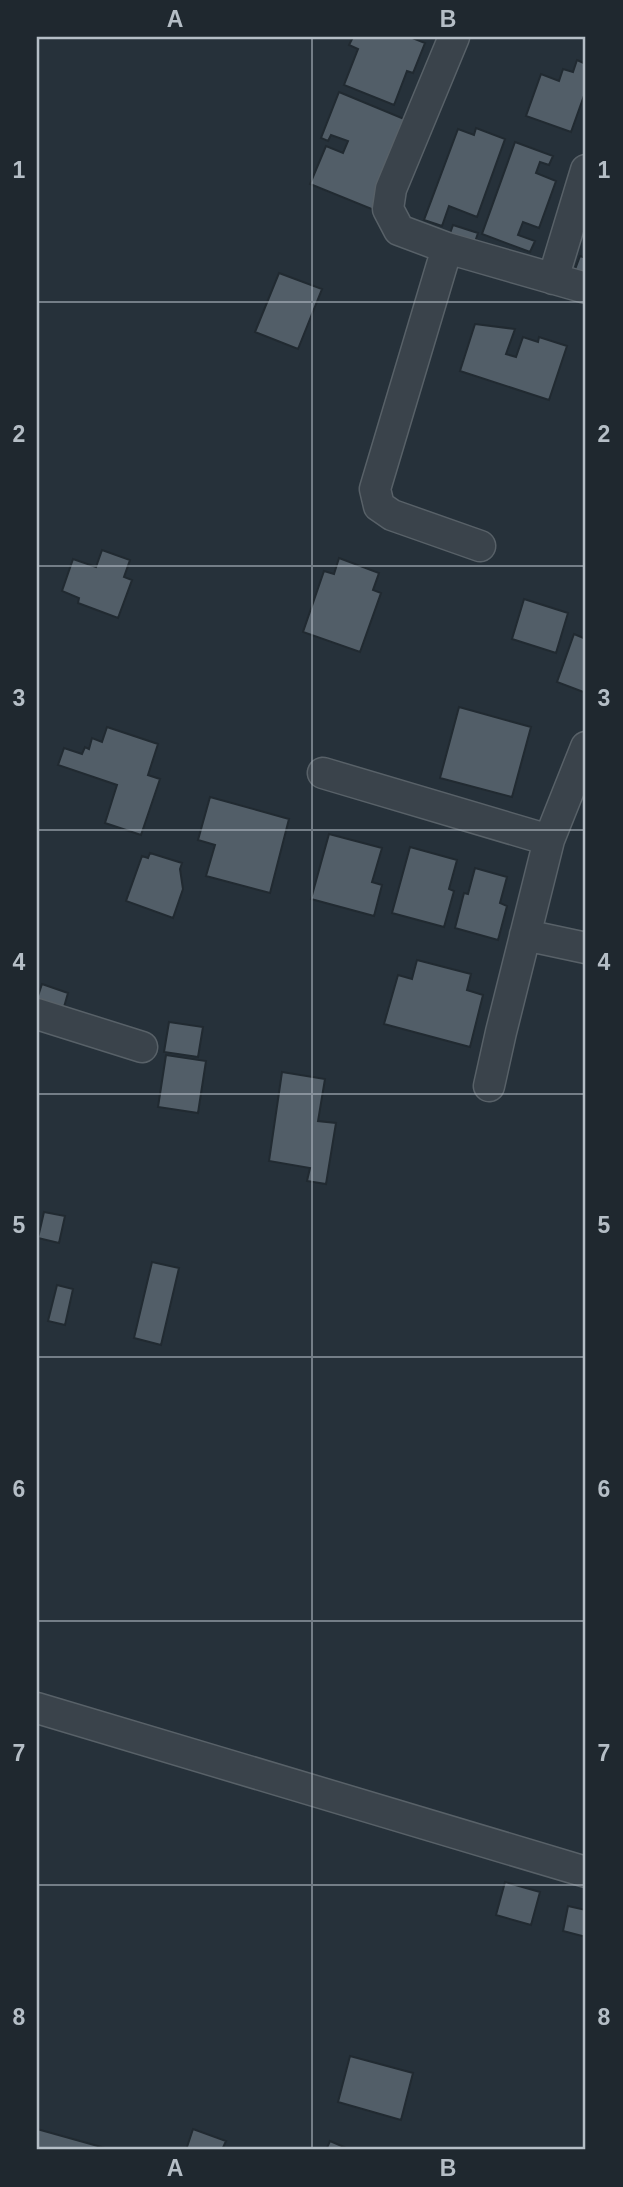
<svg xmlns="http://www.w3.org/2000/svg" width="623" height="2187" font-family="Arial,sans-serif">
<rect width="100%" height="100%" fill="#26313a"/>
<path fill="#525e68" stroke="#212a31" stroke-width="2" d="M353 37H410L425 43 413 73 407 71 394 105 344 85 358 49 349 45Z
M577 60 586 64V90L571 132 526 116 541 74 559 81 563 69 573 72Z
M339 92 409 121 374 210 310 184 326 146 343 153 348 141 331 135 328 141 321 138Z
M476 128 505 139 477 217 449 206 442 226 424 220 458 129 474 135Z
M515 142 553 156 549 165 540 162 536 173 556 181 539 228 523 222 518 235 535 241 530 252 482 234Z
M453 225 478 233 473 248 448 239Z
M580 256 586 258V280L573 275Z
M279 273 322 289 298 349 255 332Z
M475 324 515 329 506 354 516 357 523 337 538 342 539 337 567 346 549 400 460 371Z
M102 550 130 560 124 577 132 580 118 618 78 603 79 598 62 591 73 559 96 567Z
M339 558 379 573 373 590 381 593 360 652 303 632 324 571 334 574Z
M524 599 568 613 556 653 512 639Z
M574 634 586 639V693L557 682Z
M459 707 531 727 512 797 440 778Z
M107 727 158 744 148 775 160 779 141 835 105 823 117 785 58 765 64 748 82 754 85 747 89 749 92 738 102 742Z
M210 797 289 819 270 893 206 876 215 845 198 840Z
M329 834 382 848 372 882 382 885 374 916 311 899Z
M410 847 457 860 449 889 454 891 444 927 392 913Z
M150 853 182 863 180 869 183 889 173 918 126 901 142 856 148 858Z
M475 868 507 877 500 903 507 906 498 940 455 928 464 893 468 894Z
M417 960 471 974 467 990 483 995 470 1047 384 1024 398 975 412 979Z
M42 984 68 993 64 1007 37 999Z
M169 1022 203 1027 198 1057 164 1052Z
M166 1055 206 1061 198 1113 158 1107Z
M282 1072 325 1079 318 1121 336 1123 326 1184 307 1181 310 1168 269 1161Z
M44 1212 65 1216 59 1243 38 1238Z
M152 1262 179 1268 161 1345 134 1338Z
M57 1285 73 1289 65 1325 48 1321Z
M505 1882 540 1892 531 1925 496 1915Z
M568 1906 586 1910V1937L563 1931Z
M350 2056 413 2073 401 2120 338 2102Z
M37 2129 112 2150H37Z
M193 2129 226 2141 222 2150H186Z
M330 2141 351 2150H326Z"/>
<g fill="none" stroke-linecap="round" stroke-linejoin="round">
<defs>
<path id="street" d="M454 37 391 189 388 209 399 230 447 248 586 288
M447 248 375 489 379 506 392 515 480 546
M553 279 586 170
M323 773 549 840
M525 935 586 948
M37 1014 142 1047
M489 1086 501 1032 549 840 586 747
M37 1708 586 1872"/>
</defs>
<use href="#street" stroke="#586168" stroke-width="33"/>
<use href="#street" stroke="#3a434b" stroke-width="30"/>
</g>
<path fill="none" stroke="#b5bec6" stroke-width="2" stroke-opacity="0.55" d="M312 37V2150M37 302H586M37 566H586M37 830H586M37 1094H586M37 1357H586M37 1621H586M37 1885H586"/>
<rect width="623" height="2187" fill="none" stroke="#1f282f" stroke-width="77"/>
<rect x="38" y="38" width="546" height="2110" fill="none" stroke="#b5bec6" stroke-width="2.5"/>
<g font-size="23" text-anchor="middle" font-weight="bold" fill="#b5bec6">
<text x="175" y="27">A</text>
<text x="448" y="27">B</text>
<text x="19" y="178">1</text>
<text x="604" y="178">1</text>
<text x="19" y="442">2</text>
<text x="604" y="442">2</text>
<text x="19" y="706">3</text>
<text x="604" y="706">3</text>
<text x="19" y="970">4</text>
<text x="604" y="970">4</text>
<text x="19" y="1233">5</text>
<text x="604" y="1233">5</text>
<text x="19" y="1497">6</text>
<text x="604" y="1497">6</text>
<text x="19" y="1761">7</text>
<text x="604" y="1761">7</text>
<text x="19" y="2025">8</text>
<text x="604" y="2025">8</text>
<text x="175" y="2176">A</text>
<text x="448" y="2176">B</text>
</g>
</svg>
